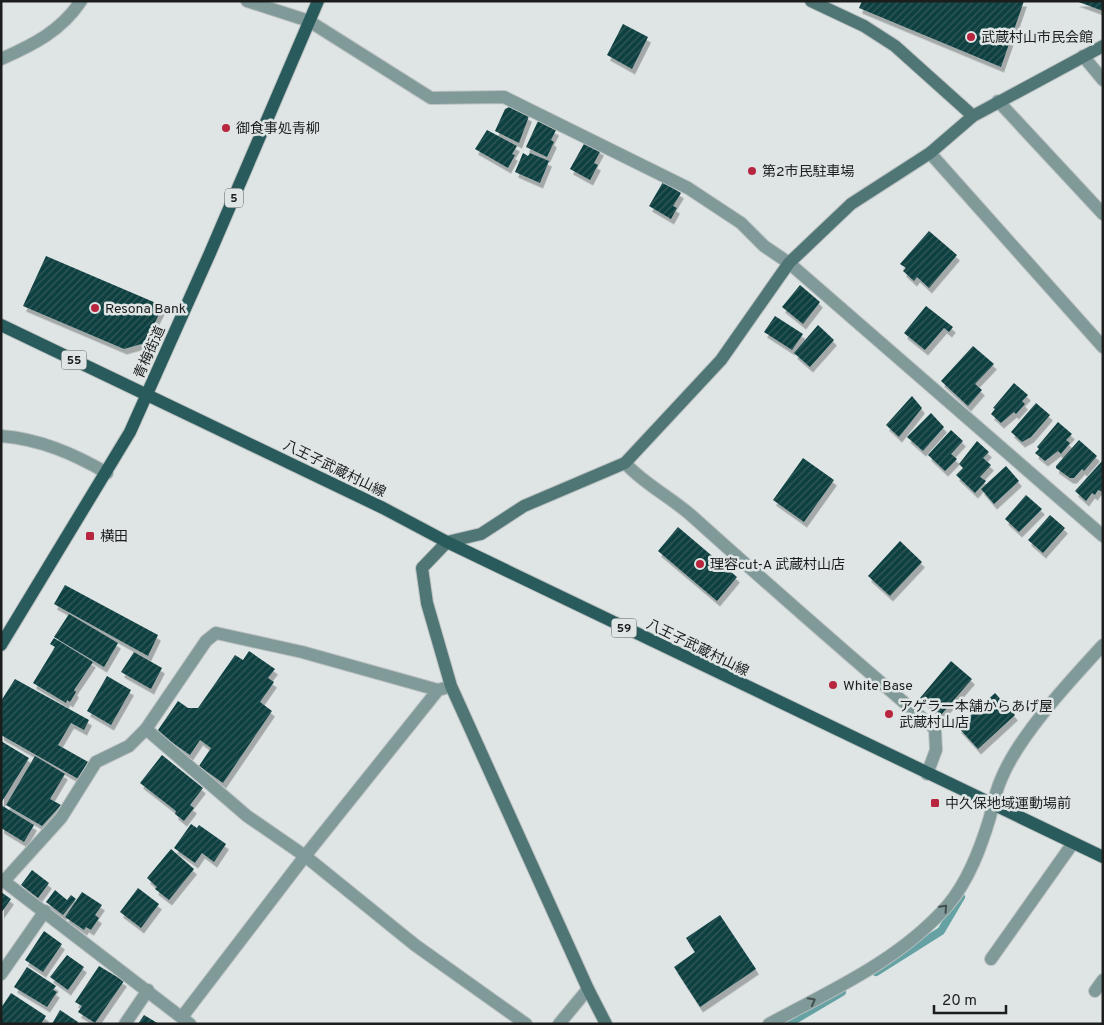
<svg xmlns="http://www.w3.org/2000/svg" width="1104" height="1025" font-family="Overpass,'Noto Sans JP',sans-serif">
<defs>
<pattern id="building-hatch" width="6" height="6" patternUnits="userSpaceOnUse" patternTransform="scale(1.25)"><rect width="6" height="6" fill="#114041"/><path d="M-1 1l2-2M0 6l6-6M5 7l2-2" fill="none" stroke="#33595a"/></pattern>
<filter id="shadow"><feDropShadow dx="3" dy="5.5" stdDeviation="0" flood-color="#0004"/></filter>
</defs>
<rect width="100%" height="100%" fill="#dfe5e5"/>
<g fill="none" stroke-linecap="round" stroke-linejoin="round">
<path stroke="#66a2a3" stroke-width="8" d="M876 972 941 931 961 897
M788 1024 842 992"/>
</g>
<path fill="url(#building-hatch)" filter="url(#shadow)" d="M862 1H1024L1001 67 859 8Z
M1076 1H1103V11Z
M623 24 648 37 632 69 607 55Z
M509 107 529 116 519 143 495 131 505 109Z
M538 121 556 130 551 140 554 142 547 157 526 147Z
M487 130 517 146 512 154 515 155 508 168 475 149Z
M585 142 601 150 594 163 598 165 590 180 570 169Z
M523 153 528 156 530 153 549 161 540 183 515 172Z
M663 182 681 193 673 206 677 208 671 219 649 206Z
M929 231 957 255 929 288 917 277 914 281 903 271 906 268 900 264Z
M46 256 163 306 145 343 124 349 23 306Z
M800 285 820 302 803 324 782 307Z
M926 306 953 327 949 332 944 328 925 350 904 333Z
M775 316 803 334 792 350 764 332Z
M818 325 834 340 810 367 794 353Z
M973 346 994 364 975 384 982 390 968 406 941 381Z
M1014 383 1028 395 1022 401 1025 404 1016 414 1014 412 1001 423 991 414 995 409 993 408Z
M912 396 922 408 899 437 886 425Z
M1036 403 1050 415 1031 437 1022 442 1011 432Z
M931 413 944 427 923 451 907 437Z
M1058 422 1072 434 1066 440 1070 443 1061 454 1058 451 1045 461 1035 453 1039 449 1037 447Z
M951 430 963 441 951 454 957 459 945 471 928 455Z
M1079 440 1097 456 1084 471 1082 469 1074 478H1070L1056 468V466Z
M977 441 989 452 983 458 991 465 980 477 986 481 975 493 956 475 963 468 959 464Z
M803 458 834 480 804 522 773 500Z
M1103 460V492L1098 490 1095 495 1092 493 1086 501 1075 491Z
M1006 466 1019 481 994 504 981 489Z
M1026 495 1042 509 1019 532 1005 519Z
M1050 515 1065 528 1043 553 1028 540Z
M678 527 737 577 717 601 658 551Z
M900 541 922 562 890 596 868 576Z
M65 585 158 635 148 656 54 604Z
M69 614 118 643 104 667 54 637Z
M54 638 93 662 74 690 76 692 70 702 67 700 66 703 33 683 55 647 50 644Z
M249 651 275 669 268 678 274 682 260 702 272 711 223 783 199 766 211 748 200 740 190 755 160 734 158 730 178 701 188 708H198L235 655 243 660Z
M134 652 162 668 151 689 121 672Z
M951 661 972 679 941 715 920 698Z
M107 676 131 690 111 725 87 711Z
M15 679 89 720 84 730 71 723 58 745 90 763 80 780 1 735V701Z
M995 693 1015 715 978 749 958 727Z
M1 741 29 758 1 803Z
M162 755 203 788 190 805 194 808 184 821 175 814 176 811 140 783Z
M35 756 65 774 50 799 61 805 42 826 6 805Z
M1 805 34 825 24 842 1 828Z
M191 824 197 828 199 825 226 844 214 862 202 853 195 863 174 848Z
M171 849 194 869 169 900 155 889 157 887 147 878Z
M32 870 49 883 38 898 21 885Z
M138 888 159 904 141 928 120 912Z
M55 890 67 900 71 895 76 899 63 915 46 902Z
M1 892 11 899 1 913Z
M82 892 102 905 95 915 99 918 91 930 86 927 84 930 65 917Z
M720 915 756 969 700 1007 674 967 695 952 686 938Z
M44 931 62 944 43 972 25 960Z
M67 955 84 967 68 990 50 977Z
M99 966 124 981 95 1023 78 1012 82 1006 75 1002Z
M27 967 56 986 53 990 57 992 47 1007 14 987Z
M11 993 46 1016 41 1024H1V1008Z
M60 1010 78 1022 77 1024H52Z
M144 1015 159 1024H138Z"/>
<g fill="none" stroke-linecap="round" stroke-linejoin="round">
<defs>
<path id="lane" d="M309 21 431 98 504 97 688 188 741 223 764 246 789 263 1103 536
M1083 56 1103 80
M998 101 1103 214
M625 463C645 485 671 497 693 517 773 589 853 659 935 729L936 750 927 774
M146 729 247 816 305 856 415 945 526 1024
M991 959 1073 843
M1 974 45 911
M1095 991 1103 980
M125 1024 148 990"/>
<path id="street" d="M247 1 309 21
M1 59C33 45 61 31 81 1
M930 153 1103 347
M1 436C40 439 74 454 107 473
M1 879 190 1024
M4 881 61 818 96 762 129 746 146 729 206 641 216 633 302 652 438 690
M182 1017 305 856 438 690 445 688
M559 1024 588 989
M769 1024C832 990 900 960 948 905 969 880 981 847 990 817 993 803 996 790 1002 777 1021 733 1070 681 1103 645"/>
<path id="secondary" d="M811 1 864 26 895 46 973 116
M606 1024 588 989 451 686 427 603 422 568 447 542 481 534 524 506 625 463 721 360 789 263 851 204 930 153 973 116 1103 46"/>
<path id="primary" d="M1 325 383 508 447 542 1103 857
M1 645 130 432 210 253 318 1"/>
</defs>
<use href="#lane" stroke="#bcc1c1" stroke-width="14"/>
<use href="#street" stroke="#bcc1c1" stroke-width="14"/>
<use href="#secondary" stroke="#bcc1c1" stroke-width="14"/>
<use href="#primary" stroke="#bcc1c1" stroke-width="14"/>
<use href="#lane" stroke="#809999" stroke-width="12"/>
<use href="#street" stroke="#809999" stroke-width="12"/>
<use href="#secondary" stroke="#4f7575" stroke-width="12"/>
<use href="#primary" stroke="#2a5b5c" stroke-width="12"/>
</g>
<defs><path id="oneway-chevron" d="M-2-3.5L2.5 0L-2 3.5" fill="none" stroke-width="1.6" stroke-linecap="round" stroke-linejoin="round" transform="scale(1.25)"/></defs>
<g stroke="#444f4f">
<use href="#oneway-chevron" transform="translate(944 908) rotate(-47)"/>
<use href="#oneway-chevron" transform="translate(812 1001) rotate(-28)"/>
</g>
<g fill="#b7253e" stroke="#dfe5e5" stroke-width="2">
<circle cx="971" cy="37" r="5"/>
<circle cx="226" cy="128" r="5"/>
<circle cx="752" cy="171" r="5"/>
<circle cx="95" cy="308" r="5"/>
<rect x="85" y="531" width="10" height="10" rx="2.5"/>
<circle cx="700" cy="564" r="5"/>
<circle cx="833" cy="685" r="5"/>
<circle cx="889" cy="714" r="5"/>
<rect x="930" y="798" width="10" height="10" rx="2.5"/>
</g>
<g text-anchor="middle" stroke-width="5" stroke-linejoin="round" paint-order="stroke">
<g fill="#dfe5e5" stroke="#565a5a" stroke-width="1">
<rect x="225" y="188.5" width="18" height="19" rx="4"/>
<rect x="61.5" y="350.5" width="25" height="19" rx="4"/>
<rect x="611.5" y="618.5" width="25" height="19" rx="4"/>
</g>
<g font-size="12" font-weight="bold" fill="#1c1e1e">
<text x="234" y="202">5</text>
<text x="74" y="364">55</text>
<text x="624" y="632">59</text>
</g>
<g font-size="14" fill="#1c1e1e" stroke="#dfe5e5" text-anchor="start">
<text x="981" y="42">武蔵村山市民会館</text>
<text x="236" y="133">御食事処青柳</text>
<text x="762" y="176">第2市民駐車場</text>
<text x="105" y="313">Resona Bank</text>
<text x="100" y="541">横田</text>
<text x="710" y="569">理容cut-A 武蔵村山店</text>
<text x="843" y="690">White Base</text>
<text x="899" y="711">アゲラー本舗からあげ屋<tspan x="899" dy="16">武蔵村山店</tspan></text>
<text x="945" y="808">中久保地域運動場前</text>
</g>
<g font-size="14" fill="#1c1e1e" stroke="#dfe5e5">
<text transform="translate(149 352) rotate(-66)" y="5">青梅街道</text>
<text transform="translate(335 468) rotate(26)" y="5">八王子武蔵村山線</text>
<text transform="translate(698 647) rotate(26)" y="5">八王子武蔵村山線</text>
</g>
</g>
<rect width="1104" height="1025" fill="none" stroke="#1c1e1e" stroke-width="5"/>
<path d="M934 1005v8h72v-8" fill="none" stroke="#1c1e1e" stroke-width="2.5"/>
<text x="942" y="1005" font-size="15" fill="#1c1e1e" stroke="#dfe5e5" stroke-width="4" paint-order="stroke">20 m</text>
</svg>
